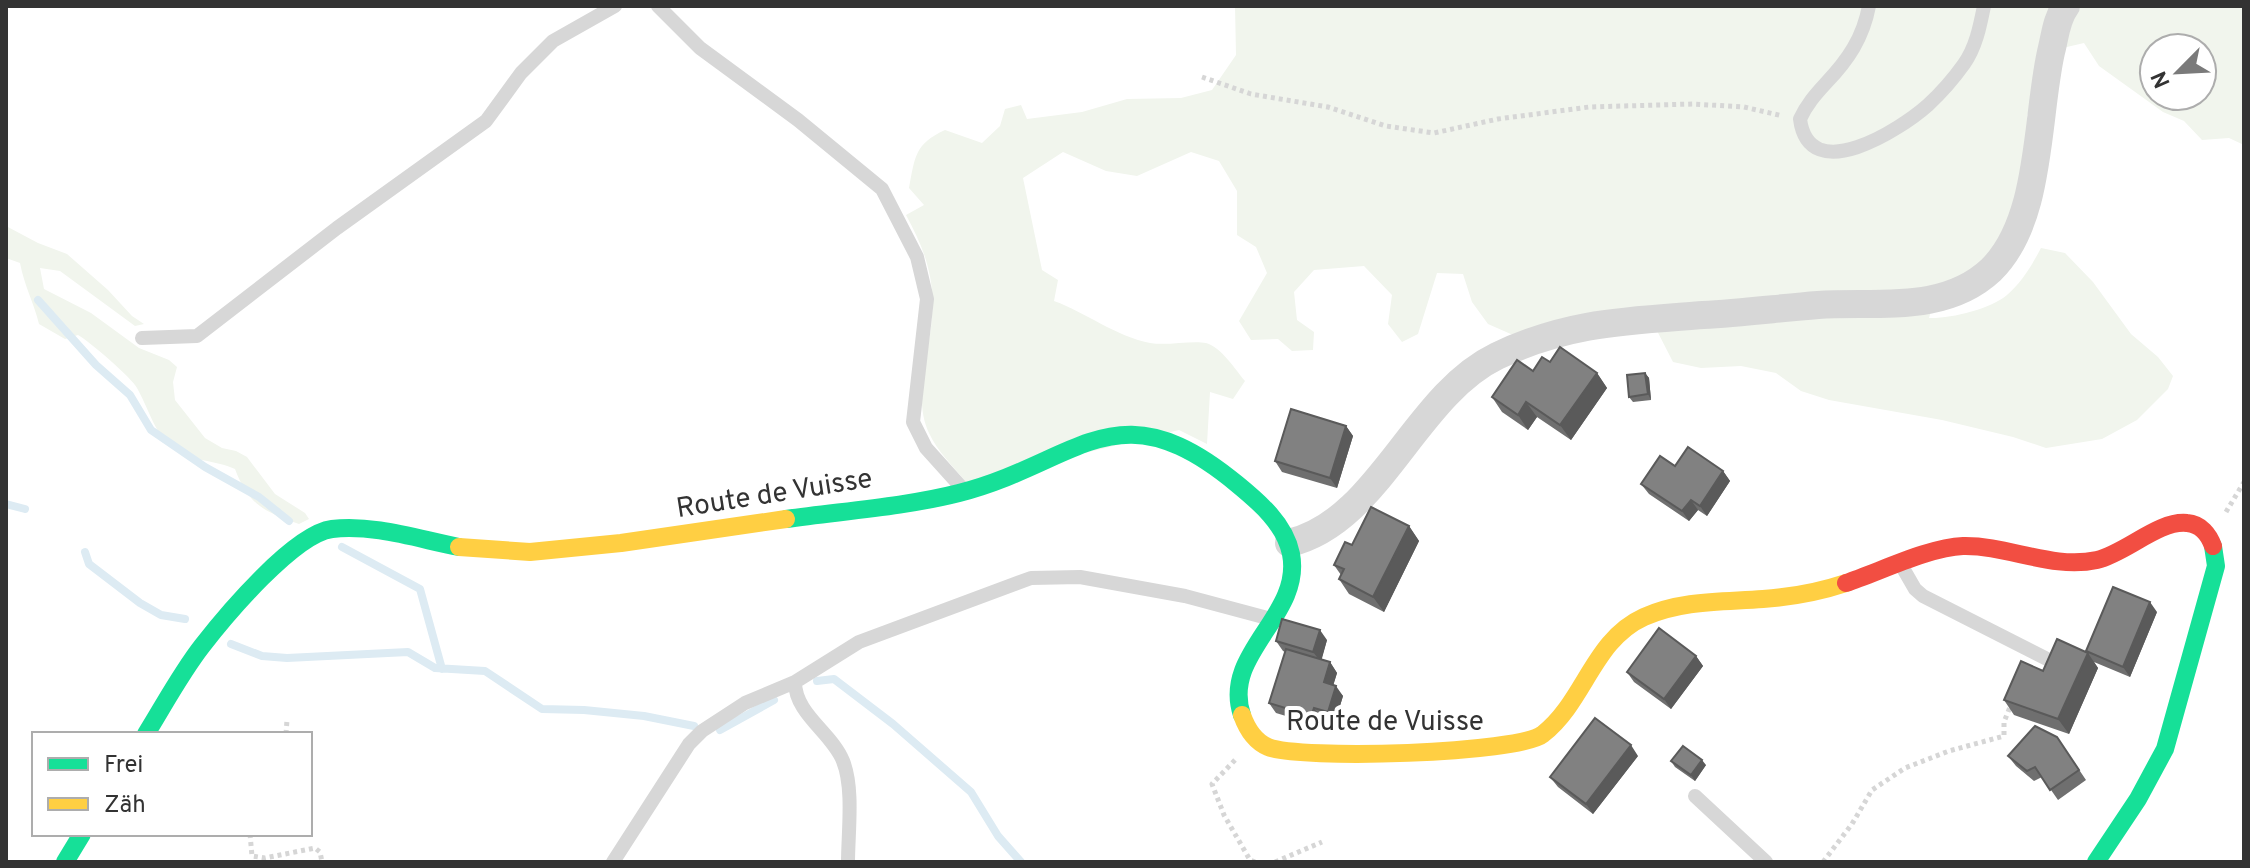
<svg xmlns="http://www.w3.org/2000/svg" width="2250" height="868" font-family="Overpass,sans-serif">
<rect width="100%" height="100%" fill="#fff"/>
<path fill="#f1f5ed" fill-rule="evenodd" d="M1235 6H2244V145L2229 138 2202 140 2184 121 2163 112 2099 66 2084 43 2041 53 2033 99 2027 116 2026 152 2009 219 1986 260 1932 307 1929 318C1949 319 1991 309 2007 295 2022 282 2032 265 2041 248L2065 253 2093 282 2131 334 2158 357 2173 376 2168 389 2137 420 2102 439 2046 448 2013 437 1942 420 1829 400 1801 391 1776 373 1741 366 1701 368 1673 362 1652 321 1513 335 1488 324 1472 302 1463 274 1437 273 1418 334 1402 342 1388 324 1392 295 1364 266 1314 270 1294 292 1297 320 1314 332 1313 350 1292 351 1278 339 1251 340 1239 321 1267 273 1256 247 1237 235V191L1219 161 1191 152 1137 176 1106 171 1063 152 1023 178 1042 270 1058 280 1054 301C1087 313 1115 336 1150 343 1167 346 1192 340 1206 343 1222 348 1235 369 1245 381L1233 399 1210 392 1207 444 1179 430 966 482C953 466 937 451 929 433 912 397 930 353 932 316 935 277 924 248 906 215L924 205 909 188C915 156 915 144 945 130L982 143 1000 126 1005 109 1021 105 1027 119 1082 112 1127 99 1181 98 1212 90 1236 55ZM2154 48H2202V96H2154Z
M6 226 38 243 67 254 108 290 132 316 144 324 135 326 60 271 40 268 44 289 91 313 139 348 169 360 177 367 173 382 175 400 205 438 222 448 236 451 247 457 275 494 305 513 309 519 299 524C264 511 249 506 235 469 216 460 187 461 171 447 154 432 148 407 137 388 132 378 89 341 78 335L65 339 39 324C34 303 24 285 20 263L6 258Z"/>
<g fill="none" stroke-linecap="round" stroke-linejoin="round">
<path stroke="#ddebf3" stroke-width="8" d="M38 300 96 365 130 395 151 430 205 467 259 497 289 521
M6 504 25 509
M342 547 420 589 442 669
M85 552 89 564 140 603 161 615 185 619
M231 644 262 656 287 658 408 652 435 668 485 671 542 709 584 710 644 716 694 726
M817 681 834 679 893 724 971 792 998 836 1021 862
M720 730 774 700"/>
<path stroke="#d6d6d6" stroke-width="5" stroke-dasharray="4 4" stroke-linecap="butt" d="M1202 77 1251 94 1328 107 1386 126 1434 133 1498 119 1589 107 1693 104 1744 107 1783 116
M2226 512 2244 482
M286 734 287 720
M1235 760 1212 784 1224 815 1250 860 1255 862
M250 834 252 856 265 858 315 848 320 852 322 862
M1275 862 1322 842
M1823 862 1852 824 1872 790 1905 768 1949 751 2004 736V722L2012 702"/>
<path stroke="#d7d7d7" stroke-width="14" d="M658 6 700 48 798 120 882 189 917 257 927 299 913 422 926 448 962 488
M1869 6C1863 38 1848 60 1826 83 1815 95 1807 104 1800 119 1809 188 1900 130 1928 105 1941 93 1954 78 1964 64 1976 47 1980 26 1984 6
M142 338 197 336 337 228 486 121 521 73 553 41 615 6
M1900 563 1915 589 1923 596 2053 662
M1695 796 1766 862
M613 862 689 744 702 731 745 703 795 682
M848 862C848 833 854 788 843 761 832 733 795 714 795 682L859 642 1031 578 1080 577 1185 596 1271 619"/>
<path stroke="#d7d7d7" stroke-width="28" d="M1289 543C1379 522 1414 396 1497 356 1568 322 1626 321 1703 315 1741 313 1780 308 1818 305 1877 301 1944 314 1991 270 2042 220 2036 119 2051 52 2055 37 2056 19 2066 6"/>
<path stroke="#16e098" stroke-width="18" d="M786 519C842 511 904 507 959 493 1080 462 1116 384 1237 484 1259 502 1285 524 1291 554 1303 616 1221 653 1242 715
M146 734C164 705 181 673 202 646 226 615 294 534 332 529 373 524 418 539 459 547
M65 862 82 834
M2096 862 2138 799 2165 749 2216 566 2213 546"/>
<path stroke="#ffcf43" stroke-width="18" d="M459 547 530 552 621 543 786 519
M1242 715C1247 729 1254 741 1268 747 1299 760 1519 754 1543 734 1585 701 1593 640 1644 617 1682 600 1723 602 1763 599 1792 597 1819 592 1846 583"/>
<path stroke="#f24e42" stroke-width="18" d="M1846 583C1879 572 1930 547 1963 546 2008 545 2052 570 2097 560 2126 553 2159 520 2187 523 2201 524 2209 535 2213 546"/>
</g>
<path fill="#6f6f6f" d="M1550 362 1597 373 1607 388 1571 440 1537 417 1528 430 1502 412 1492 397 1533 371Z
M1645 373 1649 378 1651 400 1633 402 1629 397Z
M1346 426 1353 436 1337 488 1282 472 1275 461Z
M1675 466 1723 471 1730 481 1707 516 1698 510 1689 521 1649 494 1641 484Z
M1409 526 1419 541 1384 612 1349 594 1339 579 1341 575 1334 565 1352 545Z
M2157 612 2130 677 2094 662 2098 668 2069 734 2014 715 2004 700 2043 671 2087 652Z
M1327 640 1321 660 1330 662 1337 673 1333 685 1343 696 1335 722 1321 718 1319 726 1276 713 1269 703 1285 652 1283 651 1276 641Z
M1696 656 1703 666 1671 709 1634 682 1627 672Z
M2057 737 2086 780 2058 800 2042 777 2034 781 2016 766 2008 756Z
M1638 756 1593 814 1558 787 1550 777Z
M1671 761 1706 765 1695 781 1675 767Z"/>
<path fill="#5a5a5a" d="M1597 373 1607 388 1571 440 1560 425Z
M1645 373 1649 378 1651 400 1648 394Z
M1526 402 1537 417 1528 430 1518 415Z
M1346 426 1353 436 1337 488 1330 478Z
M1723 471 1730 481 1707 516 1700 506Z
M1691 500 1698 510 1689 521 1682 511Z
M1409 526 1419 541 1384 612 1373 597Z
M2150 602 2157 612 2130 677 2123 667Z
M1320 630 1327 640 1321 662 1313 652Z
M2088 653 2098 668 2069 734 2058 719Z
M1696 656 1703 666 1671 709 1664 699Z
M1330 662 1337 673 1331 693 1324 682Z
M1336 686 1343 696 1335 722 1328 712Z
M1314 708 1321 718 1319 726 1311 716Z
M1631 745 1638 756 1593 814 1586 804Z
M1702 760 1706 765 1695 781 1691 775Z"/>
<path fill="#818181" stroke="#5a5a5a" stroke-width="2" d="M1560 347 1597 373 1560 425 1526 402 1518 415 1492 397 1517 360 1533 371 1542 357 1550 362Z
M1645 373 1648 394 1629 397 1627 375Z
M1291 409 1346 426 1330 478 1275 461Z
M1688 447 1723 471 1700 506 1691 500 1682 511 1641 484 1660 456 1675 466Z
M1371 507 1409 526 1373 597 1339 579 1344 569 1334 565 1345 542 1352 545Z
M2113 587 2150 602 2123 667 2086 651Z
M1282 619 1320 630 1313 652 1276 641Z
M1659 628 1696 656 1664 699 1627 672Z
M2057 639 2088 653 2058 719 2004 700 2021 661 2043 671Z
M1286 649 1330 662 1324 682 1336 686 1328 712 1314 708 1311 716 1269 703Z
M1595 718 1631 745 1586 804 1550 777Z
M2035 726 2057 737 2079 770 2050 790 2035 767 2027 771 2008 756Z
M1683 746 1702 760 1691 775 1671 761Z"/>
<g text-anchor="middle" stroke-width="8" stroke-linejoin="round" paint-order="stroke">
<g font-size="28" fill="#333" stroke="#fff">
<text transform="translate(774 492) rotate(-9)" y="10">Route de Vuisse</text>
<text x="1385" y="730">Route de Vuisse</text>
</g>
</g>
<rect width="2250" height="868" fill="none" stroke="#333333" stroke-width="16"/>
<rect x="32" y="732" width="280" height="104" fill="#ffffff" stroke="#adadad" stroke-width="2"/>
<rect x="48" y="758" width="40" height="12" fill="#16e098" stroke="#adadad" stroke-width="2"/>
<text x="104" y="772" font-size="24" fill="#333333">Frei</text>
<rect x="48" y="798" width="40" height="12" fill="#ffcf43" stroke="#adadad" stroke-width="2"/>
<text x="104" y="812" font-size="24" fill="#333333">Zäh</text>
<g transform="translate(2178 72) rotate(246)"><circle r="38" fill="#ffffff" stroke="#adadad" stroke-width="2"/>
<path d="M0-6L14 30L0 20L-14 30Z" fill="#7a7a7a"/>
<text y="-12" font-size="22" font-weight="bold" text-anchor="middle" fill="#333333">N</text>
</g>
</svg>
